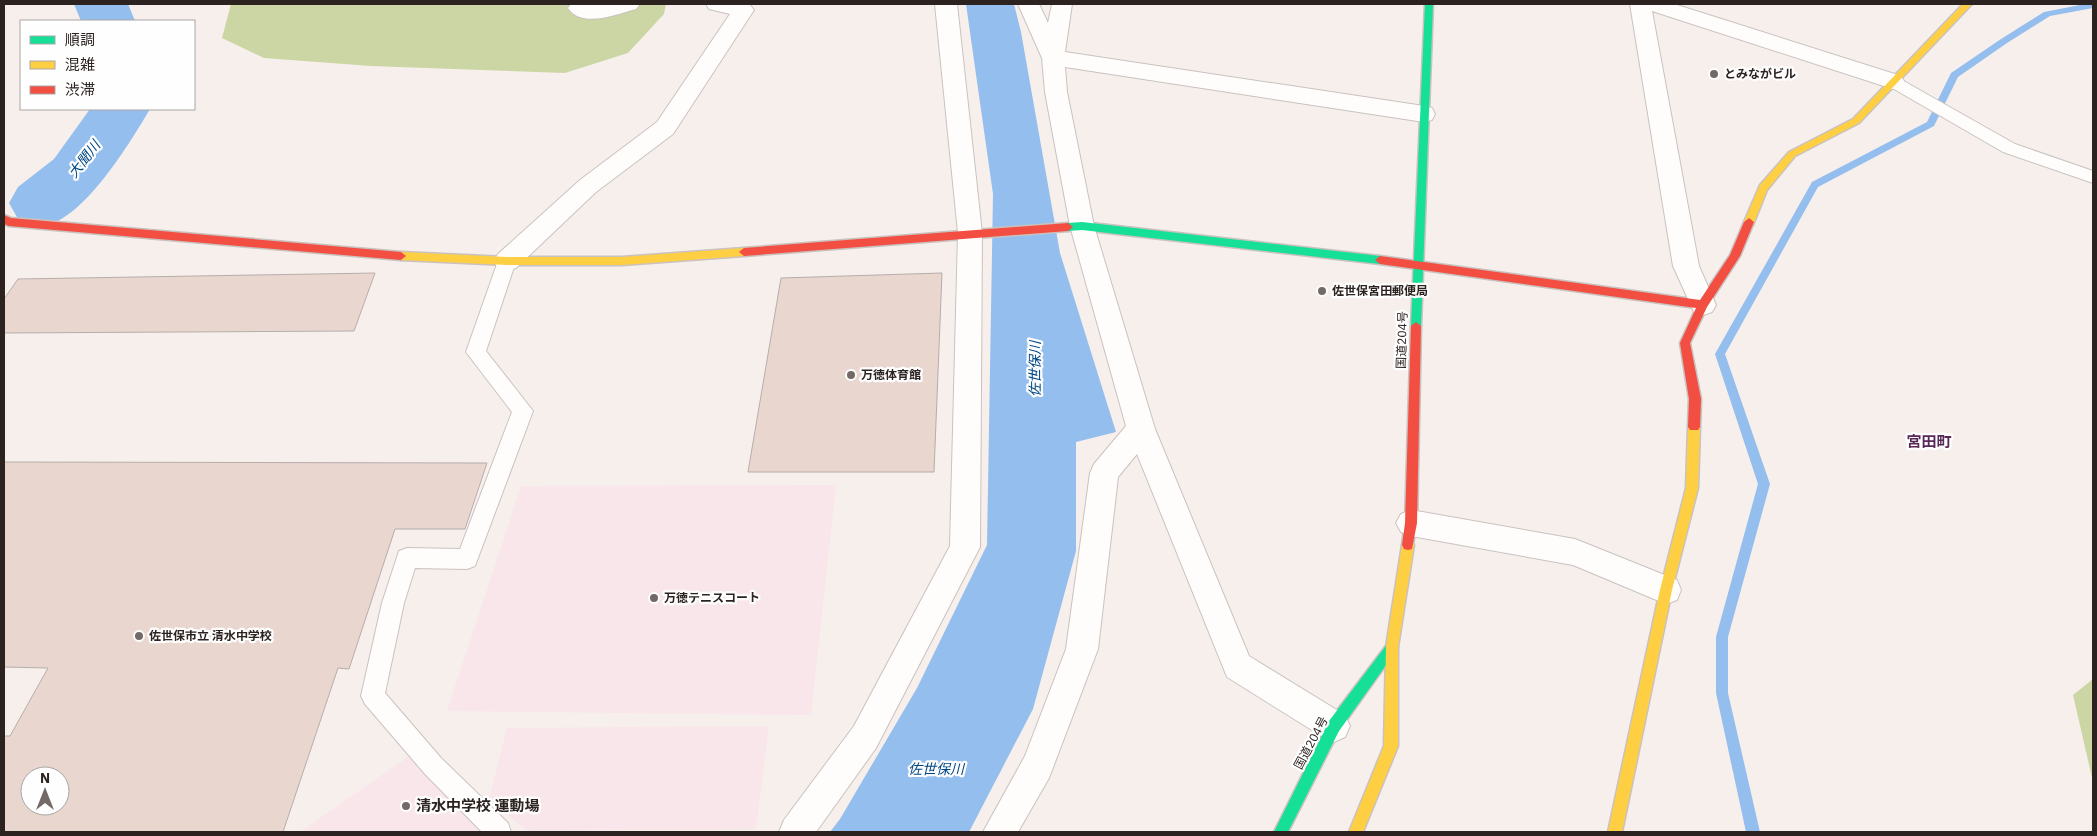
<svg xmlns="http://www.w3.org/2000/svg" width="2097" height="836" font-family="'IBM Plex Sans','Noto Sans JP',sans-serif">
<rect width="100%" height="100%" fill="#f7efec"/>
<path fill="#f8e6ea" d="M836 485 811 715 447 711 521 486Z
M769 726 756 829 527 831 489 800 507 728Z
M419 749 490 823 479 832H300Z"/>
<path fill="#ccd6a4" d="M231 4H666L664 14 628 53 565 73 371 66 264 58 222 38Z
M2093 679V782L2073 695Z"/>
<path fill="#94beed" d="M966 4H1014L1021 32 1060 253 1116 432 1076 442V551L1033 709 969 832H830L840 819 917 688 987 545 993 194Z"/>
<g fill="none" stroke-linecap="round" stroke-linejoin="round">
<path fill="#94beed" fill-rule="evenodd" d="M2085 4H2093V8L2050 16 2007 43 1958 77 1934 126 1818 187 1725 354 1770 484 1728 637V693L1760 832H1746L1716 693V637L1758 484 1715 354 1812 182 1927 122 1951 73 2001 39 2044 12Z"/>
<path fill="#94beed" fill-rule="evenodd" d="M74 4H128L135 21H81Z
M90 109H150C131 141 81 225 40 226 34 226 25 221 18 219L9 203 18 187 54 159Z"/>
</g>
<path fill="#e8d6cf" stroke="#b6aeab" fill-rule="evenodd" d="M375 273 354 331 4 333V299L18 279Z
M942 273 934 472H748L781 278Z
M4 462 487 463 465 529H395L349 669 338 668 283 832H4V736H10L48 668 4 667ZM30 776H60V806H30Z"/>
<g fill="none" stroke-linecap="round" stroke-linejoin="round">
<defs>
<path id="lane" d="M1893 75 2015 144 2093 171V183L2003 152 1887 85 1885 81 1887 77Z
M507 254 513 256 516 261 486 351 533 411 475 566 467 569 415 568 404 603 385 693 441 758 508 823 511 832H482L425 774 365 704 361 696 382 603 399 551 407 548 460 549 512 412 466 352 498 261 501 256Z"/>
<path id="street" d="M571 4H640L636 9C617 14 582 29 568 8Z
M706 4H745L750 5 754 10 673 134 596 192 516 268 507 271 498 268 494 261 498 254 580 180 657 122 730 14 709 9Z
M935 4H957L982 233 980 547 876 748 816 832H779L784 820 854 726 950 546 958 233Z
M1018 4H1039L1048 23 1052 4H1072L1065 52 1424 106 1432 108 1435 114 1432 120 1424 122 1065 67 1067 92 1094 226 1155 429 1249 656 1345 715 1350 726 1345 737 1334 742 1323 737 1227 677 1137 454 1118 477 1098 649 1049 778 1018 832H983L1025 756 1066 649 1090 473 1094 464 1126 426 1070 226 1045 92 1042 58Z
M1630 4H1674L1901 76 1904 81 1901 86 1893 89 1652 11 1699 266 1716 305 1712 312 1703 315 1694 312 1673 266Z
M1411 510 1575 539 1677 580 1681 590 1677 600 1666 604 1573 565 1411 536 1401 532 1396 523 1401 514Z"/>
<path id="fast" d="M1425 4H1433L1421 326 1416 330 1411 326Z
M1082 222 1380 256 1385 260 1380 264 1082 230 1068 231 1063 227 1068 223Z
M1392 641 1396 643 1398 647 1396 651 1339 731 1288 832H1274L1329 721 1388 643Z"/>
<path id="slow" d="M1963 4H1972L1859 123 1795 156 1767 190 1753 225H1745L1744 222 1760 185 1789 152 1853 119Z
M744 248 749 252 744 256 622 265H507L401 260 396 256 401 252 507 257H622Z
M1694 422 1698 424 1700 427 1698 488 1672 590 1622 832H1608L1660 590 1686 488 1688 427 1690 424Z
M1408 540 1412 541 1414 545 1398 647V746L1363 832H1349L1384 746 1386 647 1402 545 1404 541Z"/>
<path id="jam" d="M4 215 11 218 401 252 406 256 401 260 9 226 4 224Z
M1749 218 1754 222 1740 256 1707 307 1690 343 1701 399 1700 427 1698 430H1690L1688 427 1689 399 1680 343 1696 308 1380 264 1375 260 1380 256 1700 300 1730 255 1744 222Z
M1068 223 1073 227 1068 231 744 256 739 252 744 248Z
M1416 322 1421 326 1417 523 1412 549 1408 550 1404 549 1402 545 1405 523 1411 326Z"/>
</defs>
<use href="#lane" stroke="#cac2bf" stroke-width="2"/>
<use href="#street" stroke="#cac2bf" stroke-width="2"/>
<use href="#fast" stroke="#cac2bf" stroke-width="3"/>
<use href="#slow" stroke="#cac2bf" stroke-width="3"/>
<use href="#jam" stroke="#cac2bf" stroke-width="3"/>
<use href="#lane" fill="#fefdfc" fill-rule="evenodd"/>
<use href="#street" fill="#fefdfc" fill-rule="evenodd"/>
<use href="#fast" fill="#16e098" fill-rule="evenodd"/>
<use href="#slow" fill="#ffcf43" fill-rule="evenodd"/>
<use href="#jam" fill="#f24e42" fill-rule="evenodd"/>
</g>
<g fill="#736a67" stroke="#fefefe" stroke-width="2">
<circle cx="1714" cy="74" r="5"/>
<circle cx="1322" cy="291" r="5"/>
<circle cx="851" cy="375" r="5"/>
<circle cx="654" cy="598" r="5"/>
<circle cx="139" cy="636" r="5"/>
<circle cx="406" cy="806" r="5"/>
</g>
<g text-anchor="middle" stroke-width="4.5" stroke-linejoin="round" paint-order="stroke">
<g font-size="12" font-weight="bold" fill="#2c2320" stroke="#fefefe" text-anchor="start">
<text x="1724" y="78">とみながビル</text>
<text x="1332" y="295">佐世保宮田郵便局</text>
<text x="861" y="379">万徳体育館</text>
<text x="664" y="602">万徳テニスコート</text>
<text x="149" y="640">佐世保市立 清水中学校</text>
</g>
<g font-size="12" fill="#2c2320" stroke="#fefefe">
<text transform="translate(1402 340) rotate(-88)" y="4">国道204号</text>
<text transform="translate(1311 743) rotate(-62)" y="4">国道204号</text>
</g>
<g font-size="14" font-style="italic" fill="#004884" stroke="#fefefe">
<text transform="translate(84 159) rotate(-52)" y="5">大聞川</text>
<text transform="translate(1035 369) rotate(-90)" y="5">佐世保川</text>
<text x="936" y="774">佐世保川</text>
</g>
<g font-size="15" font-weight="bold" fill="#592859" stroke="#fefefe">
<text x="1929" y="447">宮田町</text>
</g>
<g font-size="15" font-weight="bold" fill="#2c2320" stroke="#fefefe" text-anchor="start">
<text x="416" y="811">清水中学校 運動場</text>
</g>
</g>
<rect width="2097" height="836" fill="none" stroke="#2c2320" stroke-width="10"/>
<rect x="20" y="20" width="175" height="90" fill="#fefefe" stroke="#aaa6a5"/>
<rect x="30" y="36" width="25" height="8" fill="#16e098" stroke="#aaa6a5"/>
<text x="65" y="45" font-size="15" fill="#2c2320">順調</text>
<rect x="30" y="61" width="25" height="8" fill="#ffcf43" stroke="#aaa6a5"/>
<text x="65" y="70" font-size="15" fill="#2c2320">混雑</text>
<rect x="30" y="86" width="25" height="8" fill="#f24e42" stroke="#aaa6a5"/>
<text x="65" y="95" font-size="15" fill="#2c2320">渋滞</text>
<g transform="translate(45 791)"><circle r="24" fill="#fefefe" stroke="#aaa6a5"/>
<path d="M0-4L9 19L0 12L-9 19Z" fill="#736a67"/>
<text y="-8" font-size="14" font-weight="bold" text-anchor="middle" fill="#2c2320">N</text>
</g>
</svg>
